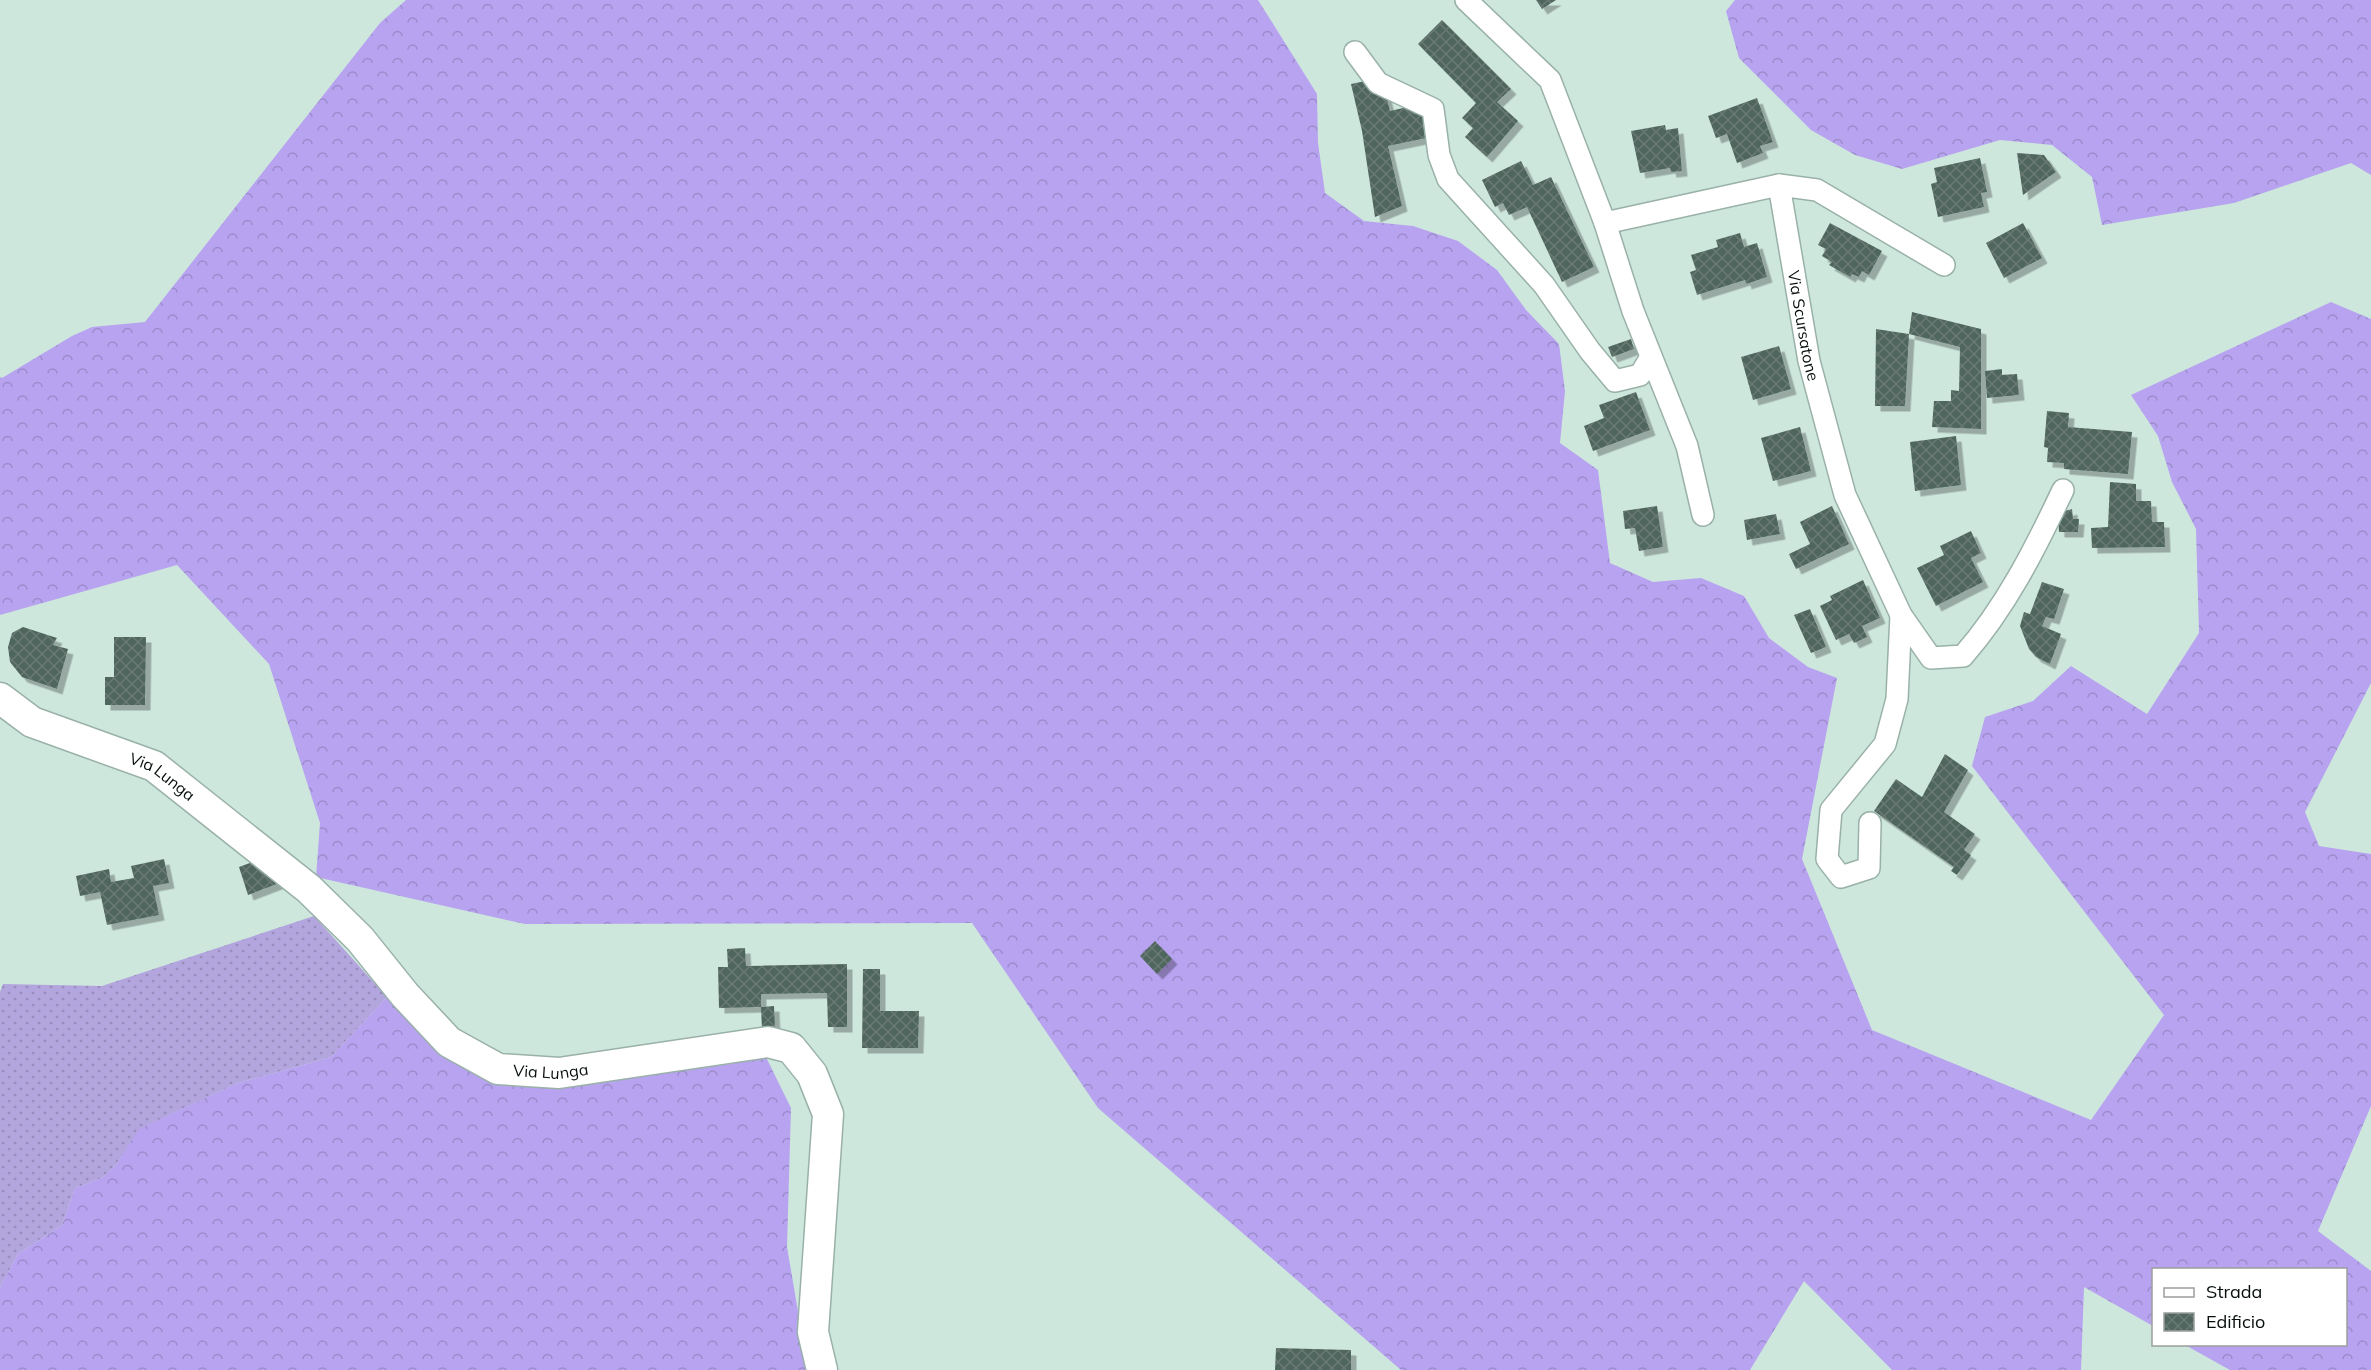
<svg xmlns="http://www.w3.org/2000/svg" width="2371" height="1370" font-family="Mulish,sans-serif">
<defs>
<pattern id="grass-dots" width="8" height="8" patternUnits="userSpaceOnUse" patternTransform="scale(1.5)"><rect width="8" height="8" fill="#b3a5dd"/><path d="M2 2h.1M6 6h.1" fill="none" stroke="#988dbc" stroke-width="1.8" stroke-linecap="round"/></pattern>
<pattern id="forest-crowns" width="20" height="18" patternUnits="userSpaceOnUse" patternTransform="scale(1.5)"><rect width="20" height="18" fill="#b7a3ef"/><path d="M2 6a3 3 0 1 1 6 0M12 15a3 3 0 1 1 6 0" fill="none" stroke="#9c8bcc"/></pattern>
<pattern id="building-cross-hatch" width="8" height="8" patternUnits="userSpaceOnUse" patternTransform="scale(1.5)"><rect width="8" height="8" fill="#50665e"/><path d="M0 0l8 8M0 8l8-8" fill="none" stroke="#697a74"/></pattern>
<filter id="shadow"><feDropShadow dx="5.5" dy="5.5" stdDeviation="0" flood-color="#0004"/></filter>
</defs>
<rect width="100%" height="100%" fill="#cee7dd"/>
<path fill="url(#grass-dots)" d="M314 916 387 997 331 1057 235 1084 140 1129 115 1166 102 1178 75 1188 62 1225 18 1254 0 1287V992L3 984 102 986Z"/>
<path fill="url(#forest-crowns)" d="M406 0H1258L1317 94 1318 143 1325 193 1364 221 1413 226 1458 241 1497 270 1526 310 1559 344 1565 391 1560 443 1598 470 1610 563 1653 582 1701 578 1744 596 1769 638 1808 667 1837 678 1802 859 1872 1030 2091 1120 2164 1015 1972 766 1985 717 2033 701 2071 666 2147 714 2199 633 2196 529 2172 482 2158 436 2131 395 2331 302 2371 319V683L2305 812 2319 846 2371 854V1106L2318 1231 2371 1271V1370H2230L2185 1345 2346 1344V1270H2154L2153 1326 2084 1287 2081 1370H1892L1804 1281 1750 1370H1401L1098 1108 972 923 525 924 316 877 320 823 269 664 177 565 0 615V377L2 378 72 336 92 327 145 322 380 23Z
M1735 0H2371V175L2351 163 2234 203 2102 225 2092 177 2052 145 2000 140 1902 169 1855 155 1811 130 1739 58 1726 11Z
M387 997 411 1024 476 1062 761 1047 791 1108 787 1247 808 1370H0V1287L18 1254 62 1225 75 1188 102 1178 115 1166 139 1129 235 1084 331 1057Z"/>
<path fill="url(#building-cross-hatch)" filter="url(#shadow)" d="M1536 0H1556L1542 9Z
M1442 20 1511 89 1497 102 1518 121 1487 157 1465 137 1473 128 1462 118 1476 103 1418 44Z
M1370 80 1373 93 1385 91 1390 111 1412 106 1414 114 1426 111 1431 137 1388 146 1402 206 1375 217 1362 131 1351 84Z
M1757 98 1773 142 1760 146 1763 153 1737 163 1727 134 1716 138 1708 116Z
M1665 125 1666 130 1678 128 1682 171 1671 172 1670 168 1640 173 1631 131Z
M2017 153 2044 155 2056 172 2023 195Z
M1980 158 1987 192 1981 193 1984 207 1938 217 1931 184 1937 182 1934 168Z
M1521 161 1533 185 1551 177 1594 267 1562 282 1527 207 1509 215 1503 203 1495 207 1482 180Z
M1830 223 1882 251 1869 275 1862 271 1859 277 1852 274 1850 277 1829 265 1832 262 1822 256 1826 249 1818 245Z
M2023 223 2042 258 2004 278 1986 243Z
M1740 233 1744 247 1757 243 1767 277 1746 284 1745 280 1697 295 1690 272 1696 270 1691 255 1718 247 1716 240Z
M1912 312 1981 329V429L1932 427 1934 401H1951V390L1959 391 1960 347 1909 334Z
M1876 329 1909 334 1905 406H1875Z
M1631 339 1634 349 1612 357 1608 347Z
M1779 346 1791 389 1753 400 1741 357Z
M2002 369V375L2017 374 2019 395 1987 398 1985 371Z
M1636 392 1650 430 1593 451 1584 426 1604 418 1599 405Z
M2047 411 2069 413 2068 427 2132 432 2128 474 2064 469V463L2047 462 2048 448 2044 447Z
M1800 427 1811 471 1773 481 1761 438Z
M1956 436 1961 485 1915 491 1910 442Z
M2110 482 2136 484V501H2151L2152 522H2164L2165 547 2092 548 2091 528 2108 527Z
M1657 506 1663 547 1639 551 1635 528 1625 529 1623 511Z
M1832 506 1849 544 1796 569 1789 554 1810 544 1800 522Z
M2072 509 2073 519H2079L2078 532H2059L2058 513Z
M1776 514 1780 534 1747 540 1744 520Z
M1971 531 1981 553 1971 558 1983 582 1936 606 1917 568 1944 555 1940 546Z
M1863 580 1880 618 1862 626 1867 637 1854 643 1849 634 1836 640 1820 606 1832 600 1830 596Z
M2042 582 2064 589 2054 619 2046 617 2042 626 2061 634 2050 664 2036 657 2029 649 2020 626 2024 612 2030 614Z
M1810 609 1826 647 1811 653 1794 615Z
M23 627 57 638 53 645 68 649 57 689 22 677 10 662 8 647 12 633Z
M114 637H146L145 705H105V677H114Z
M1945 754 1968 770 1944 812 1975 834 1964 850 1971 855 1957 875 1951 871 1954 867 1874 811 1896 779 1922 797Z
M164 859 169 883 153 886 159 915 107 925 100 892 80 896 76 876 109 869 111 882 134 878 131 866Z
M261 859 287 880 248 895 239 867Z
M1155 941 1172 959 1157 974 1140 956Z
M745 948 746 966 847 964V1027H828L827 993 761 994V1007L719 1008 718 967H728L727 949Z
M863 969H880V1011H919L918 1048H862Z
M774 1006 775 1028 762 1029 761 1007Z
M1276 1348 1351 1350V1370H1275Z"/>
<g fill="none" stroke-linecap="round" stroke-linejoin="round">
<defs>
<g id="street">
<path id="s1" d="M1466 0 1550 80 1605 223 1779 185 1809 361 1845 495 1901 615 1931 658 1963 656C2006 607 2035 549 2063 490"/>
<path d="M1355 52 1378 83 1433 109 1439 155 1448 179 1544 285 1590 351 1615 381 1640 375 1651 357"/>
<path d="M1779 185 1817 190 1944 265"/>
<path d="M1605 223 1633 311 1687 446 1703 515"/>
<path d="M1870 823 1869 868 1841 877 1827 859 1831 810 1885 744 1897 699 1901 615"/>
</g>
<g id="secondary">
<path id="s2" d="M0 698 32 722 154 766 309 889 360 939 405 995 449 1042 498 1069 559 1073 768 1042 791 1048 812 1074 828 1114 813 1332 822 1370"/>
</g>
</defs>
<use href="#street" stroke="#99b1a8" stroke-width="24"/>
<use href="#secondary" stroke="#99b1a8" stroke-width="33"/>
<use href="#street" stroke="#fff" stroke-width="21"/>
<use href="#secondary" stroke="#fff" stroke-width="30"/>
</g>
<g text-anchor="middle" stroke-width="4.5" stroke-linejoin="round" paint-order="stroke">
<g font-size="16" fill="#08100d" stroke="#fff">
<text dy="6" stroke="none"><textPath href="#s1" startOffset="590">Via Scursatone</textPath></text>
<text dy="6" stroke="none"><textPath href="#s2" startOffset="182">Via Lunga</textPath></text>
<text dy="6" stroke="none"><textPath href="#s2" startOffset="684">Via Lunga</textPath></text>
</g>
</g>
<rect x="2152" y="1268" width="195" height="78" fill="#ffffff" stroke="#9c9f9e" stroke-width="1.5"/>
<rect x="2164" y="1288" width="30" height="9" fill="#ffffff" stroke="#9c9f9e" stroke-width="1.5"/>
<text x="2206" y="1298" font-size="18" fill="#08100d">Strada</text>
<rect x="2164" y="1313" width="30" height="18" fill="url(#building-cross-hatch)" stroke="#9c9f9e" stroke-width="1.5"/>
<text x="2206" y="1328" font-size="18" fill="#08100d">Edificio</text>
</svg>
